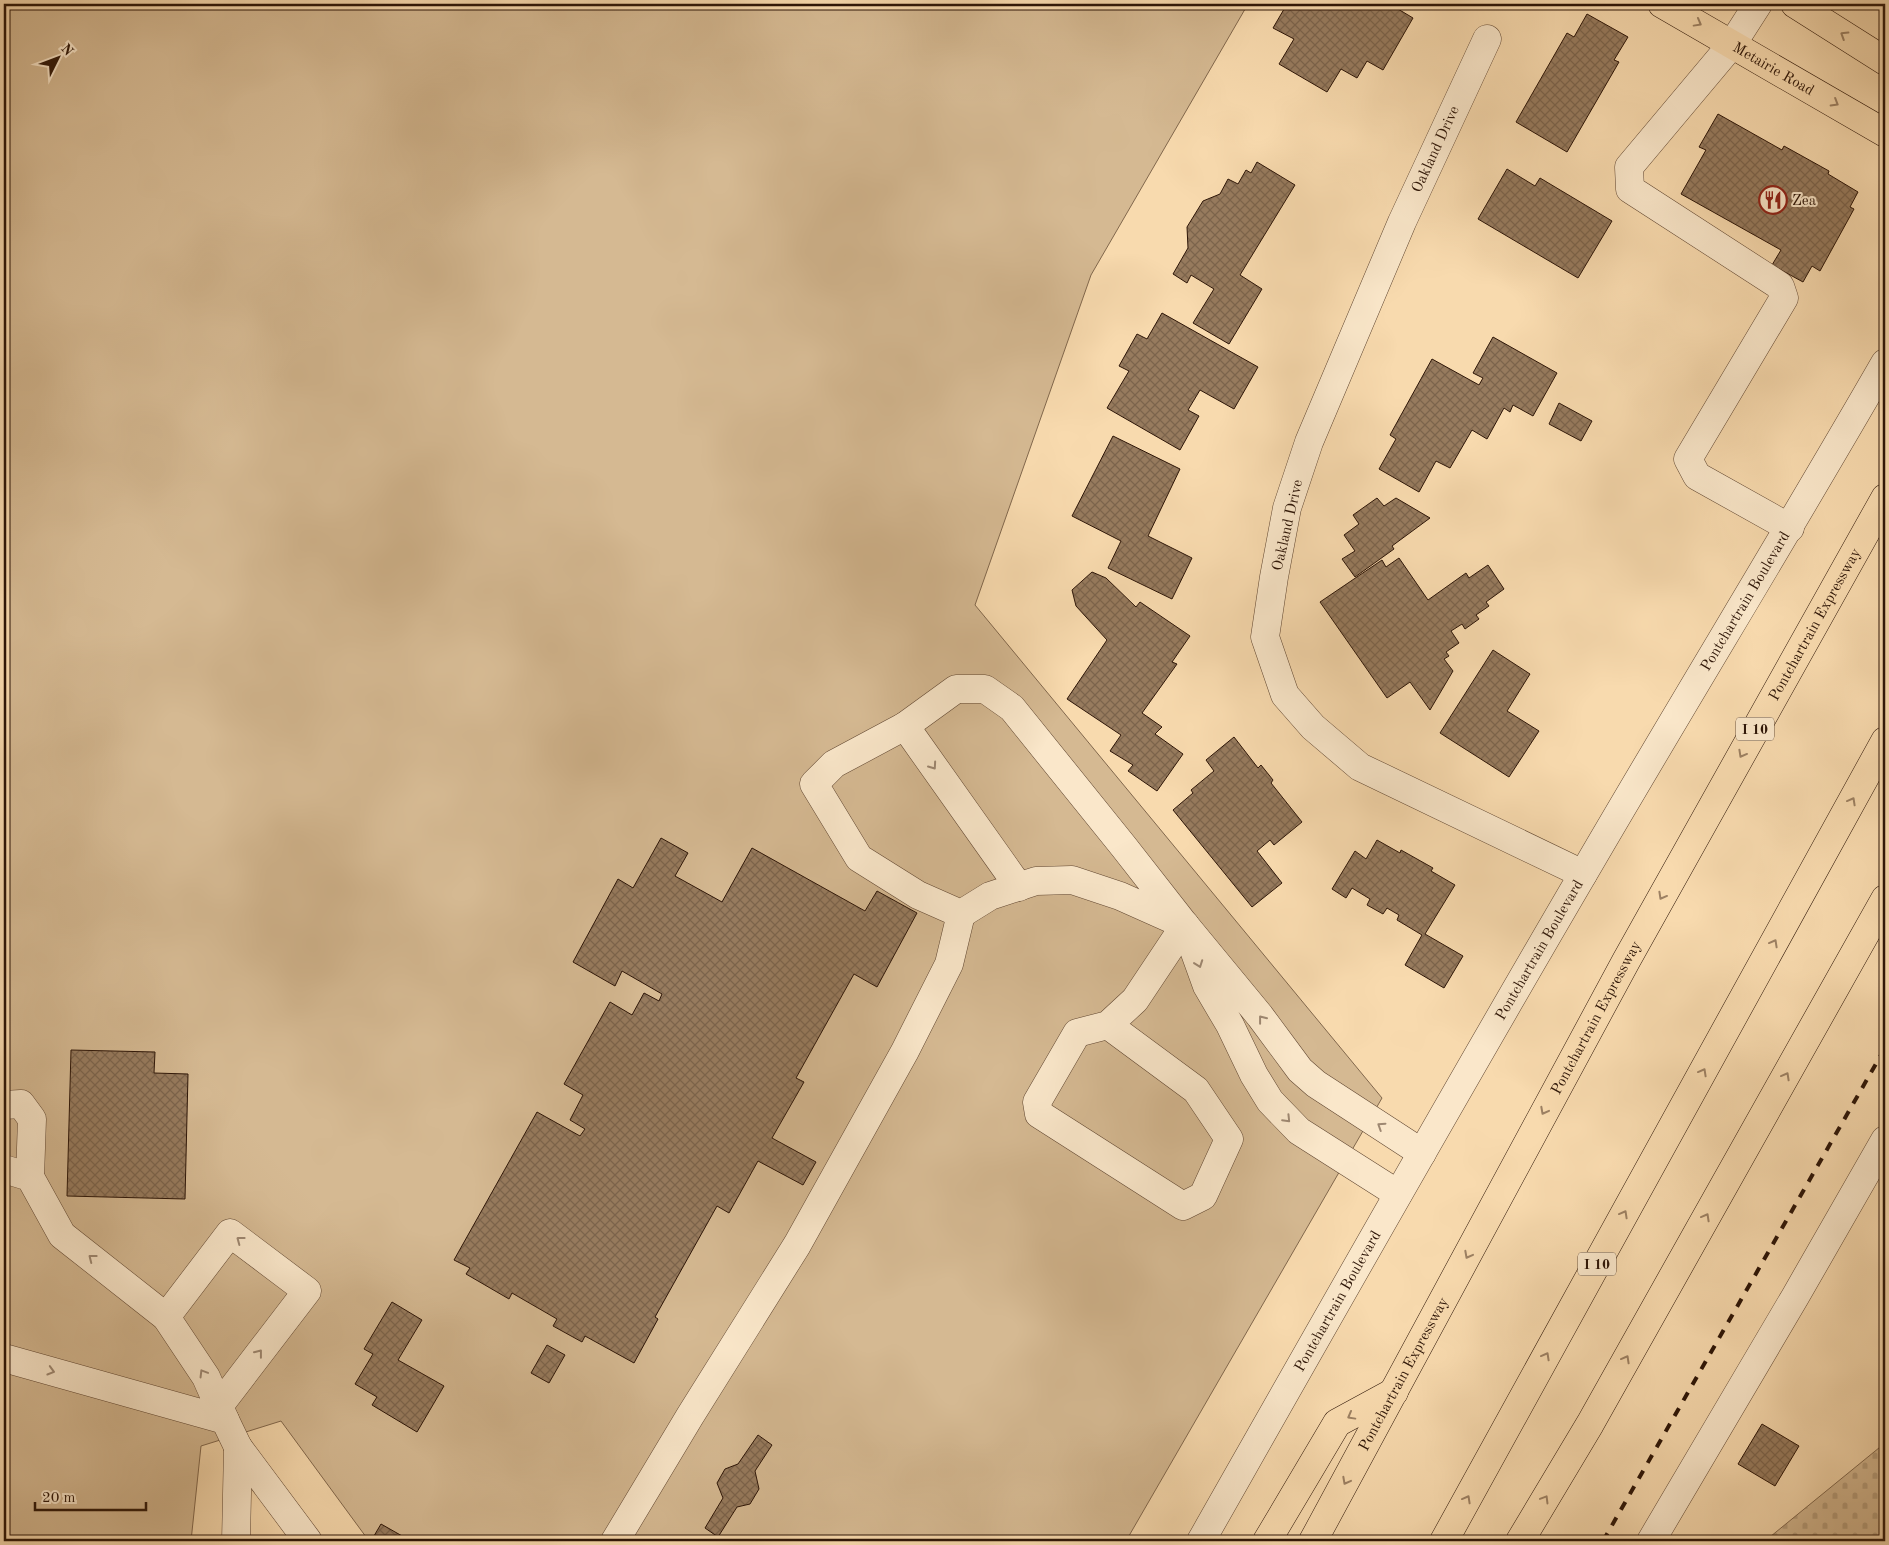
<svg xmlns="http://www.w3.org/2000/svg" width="1889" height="1545" font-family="'Old Standard TT',serif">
<defs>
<pattern id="cemetery-stones" width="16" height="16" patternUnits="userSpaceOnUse" patternTransform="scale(1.25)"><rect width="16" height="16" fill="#d5b992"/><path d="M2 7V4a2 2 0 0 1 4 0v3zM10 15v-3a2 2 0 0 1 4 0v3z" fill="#b79e7c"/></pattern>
<pattern id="building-cross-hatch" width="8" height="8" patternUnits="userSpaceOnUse" patternTransform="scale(1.25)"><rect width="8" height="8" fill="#977b5e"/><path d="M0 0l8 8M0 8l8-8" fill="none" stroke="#7c644c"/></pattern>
</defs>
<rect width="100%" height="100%" fill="#f8daae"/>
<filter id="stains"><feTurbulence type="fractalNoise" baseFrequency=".004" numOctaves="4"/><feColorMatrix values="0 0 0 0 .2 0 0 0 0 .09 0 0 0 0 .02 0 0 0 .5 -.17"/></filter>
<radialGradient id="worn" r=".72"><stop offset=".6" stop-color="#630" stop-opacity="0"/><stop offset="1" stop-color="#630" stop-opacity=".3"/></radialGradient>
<path fill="#d5b992" stroke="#81674c" d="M4 4H1248L1091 275 975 605 1382 1098 1126 1541H369L281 1421 201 1446 191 1541H4Z"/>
<path fill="url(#cemetery-stones)" stroke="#81674c" d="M1885 1443V1541H1765Z"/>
<path fill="url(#building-cross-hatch)" stroke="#2d1507" d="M1287 4H1401L1398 9 1413 18 1383 70 1367 61 1357 78 1341 69 1327 92 1279 64 1294 39 1273 28Z
M1587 14 1628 37 1614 60 1619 62 1567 152 1516 122 1567 33 1574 37Z
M1718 114 1782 150 1784 146 1829 171 1828 174 1858 192 1850 207 1854 209 1820 271 1812 266 1803 282 1772 265 1781 250 1681 194 1706 150 1699 147Z
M1257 162 1295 185 1240 275 1262 289 1229 344 1193 323 1214 289 1191 275 1187 283 1173 274 1188 248 1187 227 1203 201 1220 194 1228 179 1238 184 1246 170 1251 173Z
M1507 169 1535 186 1540 178 1612 221 1578 278 1478 219Z
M1162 313 1258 367 1234 409 1200 390 1188 410 1199 416 1180 450 1107 408 1129 371 1119 366 1137 334 1147 339Z
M1493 337 1557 373 1533 416 1513 405 1510 412 1504 408 1487 439 1472 430 1450 468 1436 461 1419 492 1379 469 1396 439 1390 435 1432 359 1479 385 1483 378 1473 373Z
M1559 403 1592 421 1581 441 1549 424Z
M1113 436 1180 469 1148 536 1192 558 1172 599 1108 568 1121 541 1072 516Z
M1377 498 1384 506 1396 498 1430 518 1392 546 1394 549 1355 577 1342 559 1355 551 1344 535 1359 524 1353 515Z
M1399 558 1428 600 1466 573 1469 578 1488 565 1504 589 1486 602 1489 606 1476 615 1479 619 1465 629 1462 624 1451 631 1459 643 1446 652 1449 656 1444 659 1453 671 1430 710 1410 682 1387 698 1320 602 1382 560 1386 567Z
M1092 572 1106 578 1136 607 1140 602 1190 636 1172 662 1177 664 1142 713 1162 727 1155 734 1183 754 1157 791 1128 771 1133 765 1110 751 1121 735 1067 699 1107 640 1076 606 1072 590Z
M1493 650 1530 674 1507 711 1539 731 1509 777 1440 733Z
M1234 737 1258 768 1261 765 1273 780 1271 783 1302 822 1274 845 1270 840 1257 851 1282 883 1252 907 1173 810 1193 793 1191 790 1214 771 1206 760Z
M661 838 688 853 675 876 722 902 752 848 865 911 877 891 917 913 877 987 854 974 796 1078 804 1082 772 1138 816 1162 803 1185 758 1161 729 1213 717 1206 655 1317 658 1319 634 1363 585 1336 582 1342 553 1326 557 1319 512 1293 509 1299 466 1274 470 1268 454 1260 537 1112 580 1136 585 1129 570 1120 583 1095 564 1084 610 1002 632 1015 644 993 659 1001 662 994 622 971 615 986 573 962 618 879 633 888Z
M1377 840 1400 853 1401 850 1433 868 1431 871 1455 885 1425 934 1463 956 1444 988 1405 965 1422 935 1397 920 1399 915 1387 908 1383 914 1367 905 1370 899 1352 888 1346 898 1332 889 1355 851 1366 859Z
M71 1050 155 1052 154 1073 188 1074 185 1199 67 1196Z
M392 1302 422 1320 398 1360 444 1386 417 1432 372 1405 377 1397 355 1384 373 1354 364 1349Z
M547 1345 565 1355 549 1383 531 1373Z
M1762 1424 1799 1446 1775 1486 1738 1464Z
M758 1435 772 1445 755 1471 759 1489 750 1504 737 1507 718 1537 705 1528 723 1498 717 1483 725 1469 738 1464Z
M381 1524 411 1541H371Z"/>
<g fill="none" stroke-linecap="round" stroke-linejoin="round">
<defs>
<g id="minor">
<path d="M1758 4 1733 43 1629 167 1630 189 1780 286 1784 298 1688 459 1697 476 1790 528"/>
<path d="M1487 39 1402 222 1309 442 1287 508 1274 577 1265 637 1285 695 1313 727 1360 767 1583 874"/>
<path d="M956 689H985L1012 708 1124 847 1185 925 1120 896 1072 880 1036 881 990 896 961 914 918 895 859 858 814 784 834 764 905 726Z"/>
<path d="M905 726 1019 887"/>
<path d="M1108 1025 1196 1090 1229 1139 1203 1196 1183 1206 1039 1114 1037 1102 1077 1033 1108 1025 1135 1000 1185 925"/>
<path d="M4 1105 21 1104 32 1119 30 1177"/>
<path d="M4 1169 30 1177 62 1235 166 1317 206 1377 225 1420 4 1358"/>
<path d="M1398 1194 1299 1131 1270 1101 1254 1075 1230 1025 1207 986 1185 925 1260 1016 1300 1070 1316 1084 1422 1153"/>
<path d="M166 1317 230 1233 307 1291 219 1406"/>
<path d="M225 1420 238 1447 308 1541"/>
<path d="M236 1541 238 1447"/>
<path d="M615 1541 690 1416 797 1245 905 1051 949 964 961 914"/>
<path id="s1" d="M1201 1541C1327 1319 1453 1096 1582 876 1682 704 1786 535 1885 363"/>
<path d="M1651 1541 1795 1297 1885 1140"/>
</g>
<g id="major">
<path id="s2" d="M1662 4 1885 133"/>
<path d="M1795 4 1885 61"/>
</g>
<g id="highway">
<path d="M1267 1541 1337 1423 1394 1392"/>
<path id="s3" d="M1313 1541 1626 961 1885 498"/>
<path d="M1444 1541 1885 741"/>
<path d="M1520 1541 1590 1424 1885 899"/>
</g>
</defs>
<use href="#minor" stroke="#604631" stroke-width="29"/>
<use href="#major" stroke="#2d1507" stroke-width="29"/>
<use href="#highway" stroke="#2d1507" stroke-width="29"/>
<use href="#minor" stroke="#fae7ca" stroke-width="28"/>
<use href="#major" stroke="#f8daae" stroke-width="28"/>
<use href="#highway" stroke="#f8daae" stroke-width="28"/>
<path stroke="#2d1507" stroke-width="4" stroke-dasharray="9 9" stroke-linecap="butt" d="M1603 1541 1885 1048"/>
</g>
<defs><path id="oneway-chevron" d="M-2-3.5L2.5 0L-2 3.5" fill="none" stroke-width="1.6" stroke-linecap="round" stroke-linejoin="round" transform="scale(1.25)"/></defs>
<g stroke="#9d8163">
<use href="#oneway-chevron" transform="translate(1698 23) rotate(29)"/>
<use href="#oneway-chevron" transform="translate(1844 35) rotate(-148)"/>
<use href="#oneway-chevron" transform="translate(1835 103) rotate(31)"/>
<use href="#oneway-chevron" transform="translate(1742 754) rotate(119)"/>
<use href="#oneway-chevron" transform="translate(1852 801) rotate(-61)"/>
<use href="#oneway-chevron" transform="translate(1662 896) rotate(119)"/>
<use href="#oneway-chevron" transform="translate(1774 943) rotate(-61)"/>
<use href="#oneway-chevron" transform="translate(1703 1072) rotate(-61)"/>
<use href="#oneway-chevron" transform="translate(1786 1076) rotate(-61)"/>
<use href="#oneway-chevron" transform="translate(1544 1111) rotate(118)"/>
<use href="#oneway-chevron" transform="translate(1624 1214) rotate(-61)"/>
<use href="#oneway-chevron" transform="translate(1706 1217) rotate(-61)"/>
<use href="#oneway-chevron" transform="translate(1468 1255) rotate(118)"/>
<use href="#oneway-chevron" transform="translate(1546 1356) rotate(-61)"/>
<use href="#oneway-chevron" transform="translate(1626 1359) rotate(-61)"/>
<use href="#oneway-chevron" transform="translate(1351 1416) rotate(151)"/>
<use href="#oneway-chevron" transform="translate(1346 1481) rotate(118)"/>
<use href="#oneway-chevron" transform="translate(1467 1499) rotate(-61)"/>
<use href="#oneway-chevron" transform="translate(1545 1499) rotate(-59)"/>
</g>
<g stroke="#9e8872">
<use href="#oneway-chevron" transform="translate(933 766) rotate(55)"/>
<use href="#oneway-chevron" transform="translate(1199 964) rotate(70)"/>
<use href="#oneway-chevron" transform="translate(1262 1019) rotate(-128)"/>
<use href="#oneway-chevron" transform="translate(1287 1119) rotate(46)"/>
<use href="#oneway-chevron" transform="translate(1381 1126) rotate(-147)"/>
<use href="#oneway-chevron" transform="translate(240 1240) rotate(-143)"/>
<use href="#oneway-chevron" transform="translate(92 1258) rotate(-142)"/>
<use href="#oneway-chevron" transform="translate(259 1353) rotate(-52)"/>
<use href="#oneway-chevron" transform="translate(51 1371) rotate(16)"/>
<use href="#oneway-chevron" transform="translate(203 1373) rotate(-121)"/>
</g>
<defs>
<symbol id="restaurant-ring" viewBox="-11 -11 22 22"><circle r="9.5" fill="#fae7ca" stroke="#8f2418" stroke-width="1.5"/><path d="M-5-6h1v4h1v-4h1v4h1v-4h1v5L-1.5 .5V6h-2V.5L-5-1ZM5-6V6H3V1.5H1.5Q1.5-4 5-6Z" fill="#8f2418"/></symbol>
</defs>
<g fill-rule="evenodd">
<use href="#restaurant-ring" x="1757" y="184" width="32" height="32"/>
</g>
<g text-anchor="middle" stroke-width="4" stroke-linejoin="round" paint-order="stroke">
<g fill="#fae7ca" stroke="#6a5442" stroke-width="1">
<rect x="1736" y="717.5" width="38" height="23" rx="4"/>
<rect x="1578" y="1252.5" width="38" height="23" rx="4"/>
</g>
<g font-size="14" font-weight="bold" fill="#2d1507">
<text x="1755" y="734">I 10</text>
<text x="1597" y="1269">I 10</text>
</g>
<g font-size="15" fill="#2d1507" stroke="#fae7ca">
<text dy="5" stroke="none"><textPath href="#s2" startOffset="129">Metairie Road</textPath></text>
<text transform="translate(1435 149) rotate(-65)" y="5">Oakland Drive</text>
<text transform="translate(1287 525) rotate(-77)" y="5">Oakland Drive</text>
<text dy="5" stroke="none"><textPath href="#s1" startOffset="1086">Pontchartrain Boulevard</textPath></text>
<text dy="5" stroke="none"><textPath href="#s3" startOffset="1045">Pontchartrain Expressway</textPath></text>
<text dy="5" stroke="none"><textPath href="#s1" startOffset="681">Pontchartrain Boulevard</textPath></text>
<text dy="5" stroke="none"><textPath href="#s3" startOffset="595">Pontchartrain Expressway</textPath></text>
<text dy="5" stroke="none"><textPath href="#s1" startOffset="276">Pontchartrain Boulevard</textPath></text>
<text dy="5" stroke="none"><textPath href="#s3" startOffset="190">Pontchartrain Expressway</textPath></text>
</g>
<g font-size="15" fill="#2d1507" stroke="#fae7ca" text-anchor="start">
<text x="1792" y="205">Zea</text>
</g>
</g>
<rect width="1889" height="1545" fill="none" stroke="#f8daae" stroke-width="20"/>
<rect x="5" y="5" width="1879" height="1535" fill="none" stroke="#2d1507" stroke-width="2.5"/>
<rect x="10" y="10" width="1869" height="1525" fill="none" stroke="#2d1507"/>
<g transform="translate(58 58) rotate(48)" stroke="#fae7ca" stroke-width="4" paint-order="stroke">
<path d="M0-4L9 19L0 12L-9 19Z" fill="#2d1507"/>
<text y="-8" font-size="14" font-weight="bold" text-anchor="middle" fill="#2d1507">N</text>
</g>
<path d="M35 1502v8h111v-8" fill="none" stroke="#2d1507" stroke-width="2.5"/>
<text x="42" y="1502" font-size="15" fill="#2d1507" stroke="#fae7ca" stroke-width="4" paint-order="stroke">20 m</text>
<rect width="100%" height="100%" filter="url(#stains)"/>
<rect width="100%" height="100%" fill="url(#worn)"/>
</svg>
